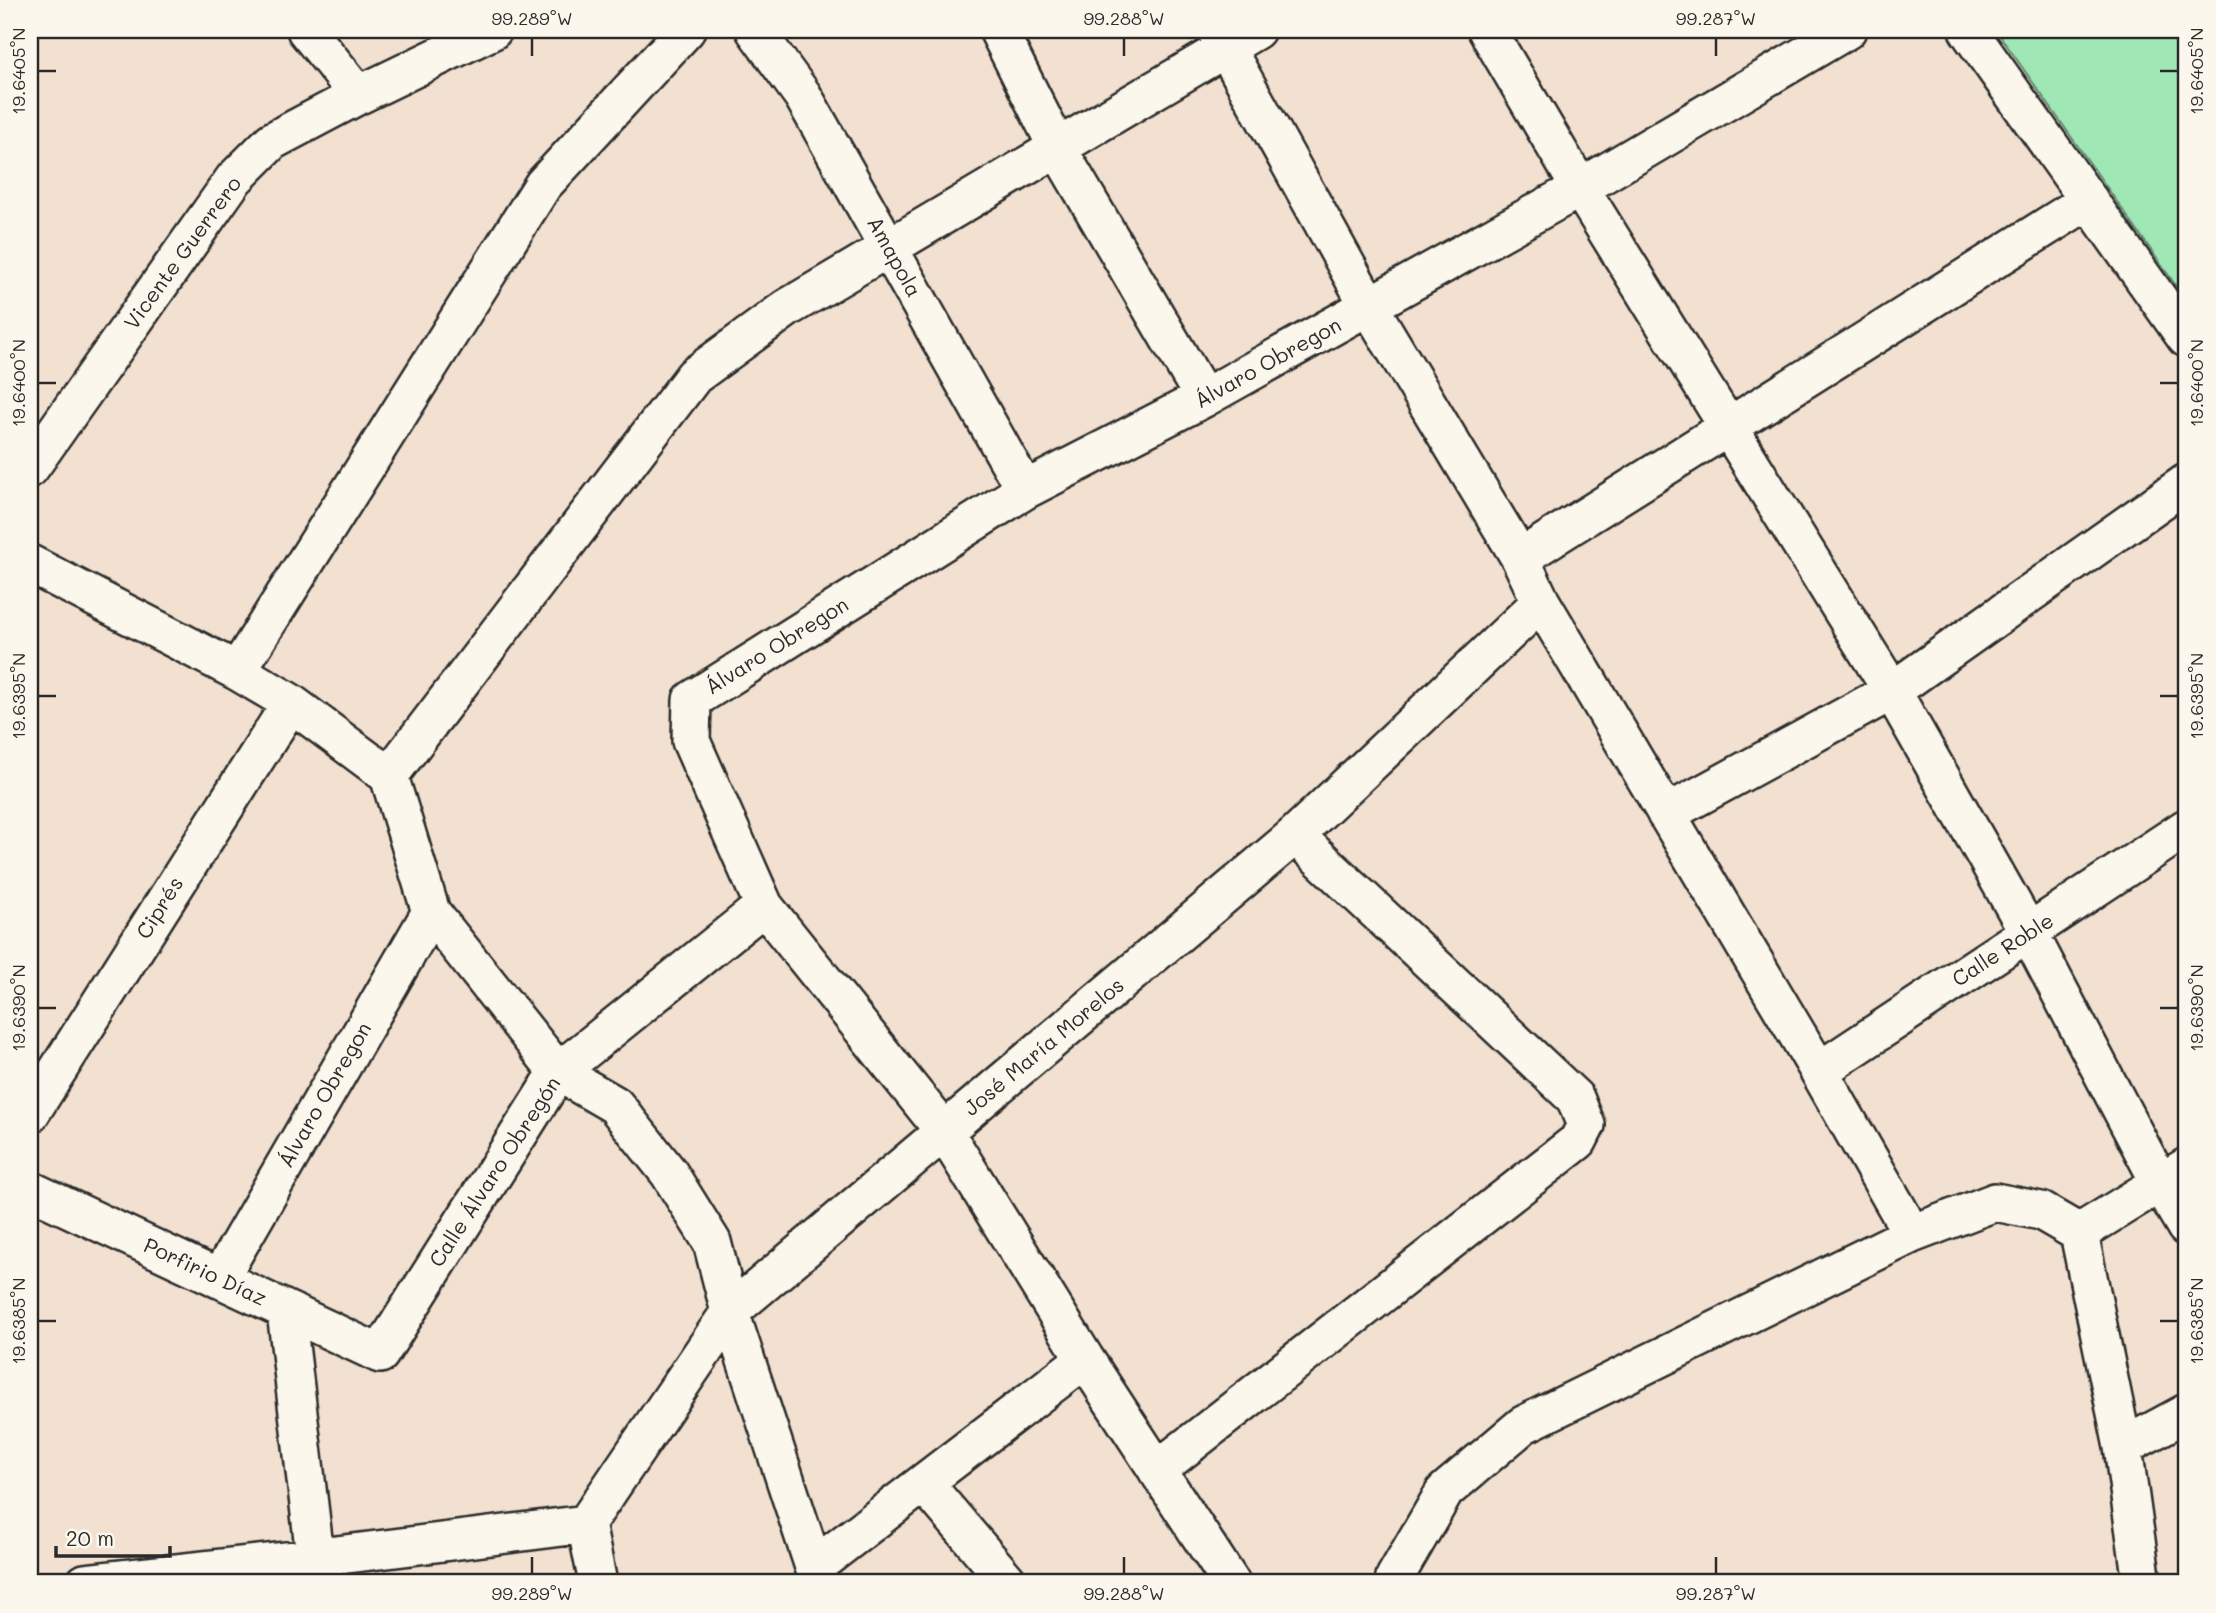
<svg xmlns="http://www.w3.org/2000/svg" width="2216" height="1613" font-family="Mali,sans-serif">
<rect width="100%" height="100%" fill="#f2e1d0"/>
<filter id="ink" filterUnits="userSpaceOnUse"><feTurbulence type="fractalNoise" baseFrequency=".0143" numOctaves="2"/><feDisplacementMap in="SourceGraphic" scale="14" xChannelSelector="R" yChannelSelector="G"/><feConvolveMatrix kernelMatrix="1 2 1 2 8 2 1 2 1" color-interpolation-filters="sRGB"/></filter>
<g filter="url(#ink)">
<path fill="#9fe7b5" stroke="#658970" stroke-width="2" d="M1996 30H2186V300Z"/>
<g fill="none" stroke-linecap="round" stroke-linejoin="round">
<defs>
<path id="minor" d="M306 30 359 95
M755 30 803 96 1025 490
M998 30 1058 149 1204 398
M1216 30 1369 306 1520 558 1541 602 1819 1071 1912 1234
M1487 30 1580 188 1892 691 2029 933 2160 1183 2186 1227
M1968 30 2186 338
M30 468 234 179 272 141 359 95 493 30
M1520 558 2089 200
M30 564 237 671 291 703 389 776 431 912 558 1072 615 1105 669 1173 712 1242 730 1312 814 1567 1085 1359
M237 671 543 185 686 30
M389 776 694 376 787 308 1256 30
M1666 814 1892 691 2186 483
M1819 1071 2186 828
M30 1114 291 703
M30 1190 380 1354 558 1072 764 906
M2079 1233 2186 1167
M219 1279 431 912
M286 1311 318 1581
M2123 1447 2186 1413
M1157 1470 1578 1141 1586 1125 1575 1098 1295 835
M924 1483 1009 1583
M586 1524 730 1312 1295 835 1541 602
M586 1524 598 1583
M85 1583 314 1558 586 1524
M1231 1583 1085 1359 944 1131 764 906 691 741 692 700 1025 490 1204 398 1580 188 1847 30
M1394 1583 1395 1577 1445 1491 1523 1425 1912 1234 1995 1202 2041 1211 2079 1233 2123 1447 2142 1583"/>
</defs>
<use href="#minor" stroke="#2b2b2b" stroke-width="42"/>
<use href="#minor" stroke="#fbf7ec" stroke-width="37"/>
</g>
</g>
<path fill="none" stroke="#2b2b2b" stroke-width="2.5" d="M532 38V56M1124 38V56M1716 38V56M38 71H56M2160 71H2178M38 383H56M2160 383H2178M38 696H56M2160 696H2178M38 1008H56M2160 1008H2178M38 1321H56M2160 1321H2178M532 1557V1574M1124 1557V1574M1716 1557V1574"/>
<g text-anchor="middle" stroke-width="7" stroke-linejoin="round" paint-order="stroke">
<g font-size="21" fill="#2b2b2b" stroke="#fbf7ec">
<text transform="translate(183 253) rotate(-54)" y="7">Vicente Guerrero</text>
<text transform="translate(894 257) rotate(61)" y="7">Amapola</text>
<text transform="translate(1268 363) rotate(-29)" y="7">Álvaro Obregon</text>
<text transform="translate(777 646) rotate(-32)" y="7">Álvaro Obregon</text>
<text transform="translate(160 908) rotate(-58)" y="7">Ciprés</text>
<text transform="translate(2003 950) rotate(-33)" y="7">Calle Roble</text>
<text transform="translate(1044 1047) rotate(-40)" y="7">José María Morelos</text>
<text transform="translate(325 1095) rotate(-60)" y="7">Álvaro Obregon</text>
<text transform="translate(495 1172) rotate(-57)" y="7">Calle Álvaro Obregón</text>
<text transform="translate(205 1272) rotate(25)" y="7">Porfirio Díaz</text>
</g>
</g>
<rect width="2216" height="1613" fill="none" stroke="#fbf7ec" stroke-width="77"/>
<path d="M56 1546v10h114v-10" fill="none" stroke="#2b2b2b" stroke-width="3.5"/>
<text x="66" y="1546" font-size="21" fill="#2b2b2b" stroke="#fbf7ec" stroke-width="5" paint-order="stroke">20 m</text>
<rect x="38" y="38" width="2140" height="1536" fill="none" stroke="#2b2b2b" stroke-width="2.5"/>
<g font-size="18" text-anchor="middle" fill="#2b2b2b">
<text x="532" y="25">99.289°W</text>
<text x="1124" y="25">99.288°W</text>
<text x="1716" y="25">99.287°W</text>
<text transform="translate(19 71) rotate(-90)" y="6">19.6405°N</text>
<text transform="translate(2197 71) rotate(-90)" y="6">19.6405°N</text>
<text transform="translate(19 383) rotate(-90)" y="6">19.6400°N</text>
<text transform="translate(2197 383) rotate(-90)" y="6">19.6400°N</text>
<text transform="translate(19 696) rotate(-90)" y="6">19.6395°N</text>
<text transform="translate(2197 696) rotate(-90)" y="6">19.6395°N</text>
<text transform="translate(19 1008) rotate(-90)" y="6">19.6390°N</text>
<text transform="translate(2197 1008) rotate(-90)" y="6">19.6390°N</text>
<text transform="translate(19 1321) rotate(-90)" y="6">19.6385°N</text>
<text transform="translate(2197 1321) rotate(-90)" y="6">19.6385°N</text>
<text x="532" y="1600">99.289°W</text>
<text x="1124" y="1600">99.288°W</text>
<text x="1716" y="1600">99.287°W</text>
</g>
</svg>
